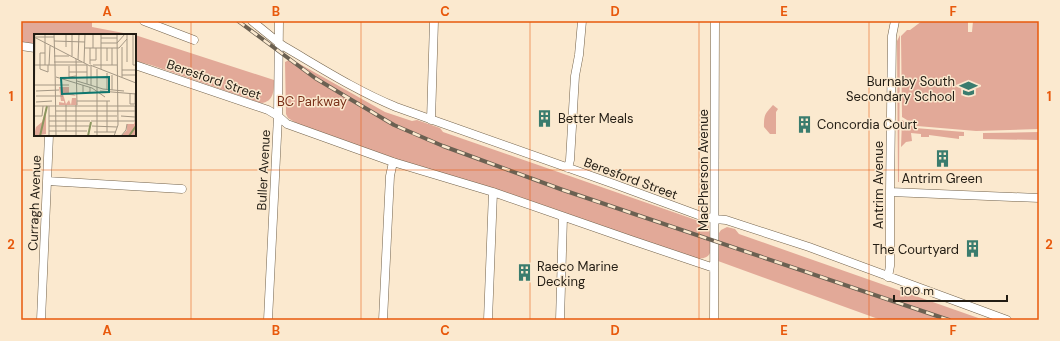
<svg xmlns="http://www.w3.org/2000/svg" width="1060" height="341" font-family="'DM Sans',sans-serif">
<rect width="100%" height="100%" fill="#fbe9cf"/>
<path fill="#e2a998" d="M21 21H92V27L134 35H35V44L21 42Z
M922 21H968V32H972L973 21H1039V129L976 131 917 126 902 117 901 36 907 30H910Z
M135 35 274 80C274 90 274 102 261 103L151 65 135 61Z
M900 35 899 181V182H898V180L897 41Z
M291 59 385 112 412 121 417 120 440 128 443 132 696 220C710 218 710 229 710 240 711 244 711 248 710 253 707 259 700 259 694 258L399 160 296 123 288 118 286 114 285 62Z
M773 105 778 109 776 112V134H770L764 127C764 114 765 114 773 105Z
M902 120 915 128 964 132V136H959V139L929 135V137H921V134L911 133 912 141 906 142 901 147Z
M1039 132V140L983 139V133Z
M727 227 735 229 739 234 984 320H881L718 261 719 233 721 230Z"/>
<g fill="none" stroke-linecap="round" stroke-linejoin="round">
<defs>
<path id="minor" d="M144 21 194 40
M252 21 279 43 285 47C321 68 357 91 396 107L614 184 701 216 715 219 726 220 809 247 1007 320
M21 46 35 48
M135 65 268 110 278 116 287 124 393 162 493 192 631 240 714 268
M431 120 434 21
M568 168 570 160 575 76 579 55 582 21
M47 181 182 189
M890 192 1039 198
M888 277 890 266V192L892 36 895 21
M41 320 49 135
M268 320 278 116 279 21
M383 320 390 176 393 162
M488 320 493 192
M560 320 563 217
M714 320 715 21"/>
</defs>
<use href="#minor" stroke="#73634c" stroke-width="9"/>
<use href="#minor" stroke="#fff" stroke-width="8"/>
<defs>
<path id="rail" d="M238 21 315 78 350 99 394 125 443 146 563 190 949 320"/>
</defs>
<use href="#rail" stroke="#6b6152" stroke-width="4"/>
<use href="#rail" stroke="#fbe9cf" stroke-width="2.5" stroke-dasharray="8" stroke-linecap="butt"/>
</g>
<path fill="none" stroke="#e8590c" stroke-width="1" stroke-opacity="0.55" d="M191 21V320M361 21V320M530 21V320M699 21V320M869 21V320M21 170H1039"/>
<defs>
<symbol id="school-bare" viewBox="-9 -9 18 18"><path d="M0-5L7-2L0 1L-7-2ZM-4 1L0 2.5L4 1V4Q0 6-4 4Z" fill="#3a7c6e" stroke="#fbe9cf" stroke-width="2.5" paint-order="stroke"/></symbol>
<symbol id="building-bare" viewBox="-9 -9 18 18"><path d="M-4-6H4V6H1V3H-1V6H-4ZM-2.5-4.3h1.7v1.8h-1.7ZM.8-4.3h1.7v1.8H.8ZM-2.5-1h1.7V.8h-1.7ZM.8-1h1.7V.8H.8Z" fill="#3a7c6e" stroke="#fbe9cf" stroke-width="2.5" paint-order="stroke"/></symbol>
</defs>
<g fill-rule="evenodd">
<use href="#school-bare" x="956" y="76" width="25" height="25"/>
<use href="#building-bare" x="532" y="106" width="25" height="25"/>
<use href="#building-bare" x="792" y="112" width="25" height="25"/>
<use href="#building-bare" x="930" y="146" width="25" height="25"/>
<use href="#building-bare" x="960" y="236" width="25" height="25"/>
<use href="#building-bare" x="512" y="260" width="25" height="25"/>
</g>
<g text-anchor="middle" stroke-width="3" stroke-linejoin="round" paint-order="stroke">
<g font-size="13" fill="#221c13" stroke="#fbe9cf">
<text transform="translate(214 79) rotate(19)" y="5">Beresford Street</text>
<text transform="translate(263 170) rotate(-87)" y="5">Buller Avenue</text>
<text transform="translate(703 170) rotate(-90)" y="5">MacPherson Avenue</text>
<text transform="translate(631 178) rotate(20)" y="5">Beresford Street</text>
<text transform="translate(878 185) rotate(-90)" y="5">Antrim Avenue</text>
<text transform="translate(34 203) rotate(-88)" y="5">Curragh Avenue</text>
</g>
<g font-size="13" fill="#221c13" stroke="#fbe9cf" text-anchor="start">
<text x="955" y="86" text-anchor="end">Burnaby South<tspan x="955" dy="15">Secondary School</tspan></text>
<text x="558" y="123">Better Meals</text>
<text x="817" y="129">Concordia Court</text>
<text x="942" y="183" text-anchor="middle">Antrim Green</text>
<text x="959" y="254" text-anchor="end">The Courtyard</text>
<text x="537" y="271">Raeco Marine<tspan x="537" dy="15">Decking</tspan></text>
</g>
<g font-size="13" fill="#7a311a" stroke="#fbe9cf">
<text x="312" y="106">BC Parkway</text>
</g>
</g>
<g transform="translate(34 34)">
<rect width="102" height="102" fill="#fbe9cf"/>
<path d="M25 53H35V59H38L42 62 29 60 32 70 35 66 37 71 38 64H42L43 71H25V68L30 69V67H27ZM12 74V100L0 102 2 93 8 88ZM102 81V102H87L93 96V90H100Z" fill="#e2a998"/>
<path fill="none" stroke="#8b965f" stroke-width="2" d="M6 102 13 72M54 102 57 88M95 102 102 92"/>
<path fill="none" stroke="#a49784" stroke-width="1" d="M11 0V31M20 0 21 31M32 0V13M59 0V14M67 0V35M99 0V31H102M0 3 56 32M2 3H20M67 4H83M20 7 51 8M67 9H83L91 0M88 13V43M51 14H85L93 5M56 14V30M73 14V27M78 14V31M11 19H6V35L14 38V31M20 22H35M38 22V0M42 25 43 71M44 26 45 0M56 26H62V14M20 28H48M93 28V0M50 29 51 0M0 31H53M15 31 16 12M21 31 22 102M53 31V50M56 31 102 49M59 31H83M35 32V43L42 42M57 32V51M63 35V102M88 36H102M35 38H53M88 41H102M22 43 58 54 71 63M43 47 69 55 90 57M0 51H35M49 51V59L56 58V53M73 56V39M78 56V41M2 57 25 56M66 57 102 60M96 59V70H101V59M2 62H29M43 67H76M2 68 18 67M32 71V97M42 71V102M0 72H102M22 77H101M0 82H8L9 72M15 82H83M87 82 101 83M15 87H56M57 87H101V72M15 92H55M58 92 83 93M15 97H53M60 98H82M73 98V67M0 100 1 0M15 102V72M80 102 84 91 83 0M87 102 92 96 93 90"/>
<path fill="#0f766e" fill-opacity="0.15" stroke="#0f766e" stroke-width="2" d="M75 43V58L28 60 27 44Z"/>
<rect width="102" height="102" fill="none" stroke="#221c13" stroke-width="2"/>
</g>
<rect width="1060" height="341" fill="none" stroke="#fbe9cf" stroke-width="44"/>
<path d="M894 295v6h113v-6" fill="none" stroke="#221c13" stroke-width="2"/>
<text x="900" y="295" font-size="12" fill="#221c13" stroke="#fbe9cf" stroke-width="3" paint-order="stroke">100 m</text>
<rect x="22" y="22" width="1016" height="297" fill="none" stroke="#e8590c" stroke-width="1.5"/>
<g font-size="13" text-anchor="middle" font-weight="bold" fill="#e8590c">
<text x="107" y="16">A</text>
<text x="276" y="16">B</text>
<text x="445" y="16">C</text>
<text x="615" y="16">D</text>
<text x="784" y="16">E</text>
<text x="953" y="16">F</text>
<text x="11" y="101">1</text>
<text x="1049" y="101">1</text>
<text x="11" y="249">2</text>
<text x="1049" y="249">2</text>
<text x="107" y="335">A</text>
<text x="276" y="335">B</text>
<text x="445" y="335">C</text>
<text x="615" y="335">D</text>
<text x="784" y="335">E</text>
<text x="953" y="335">F</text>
</g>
</svg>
